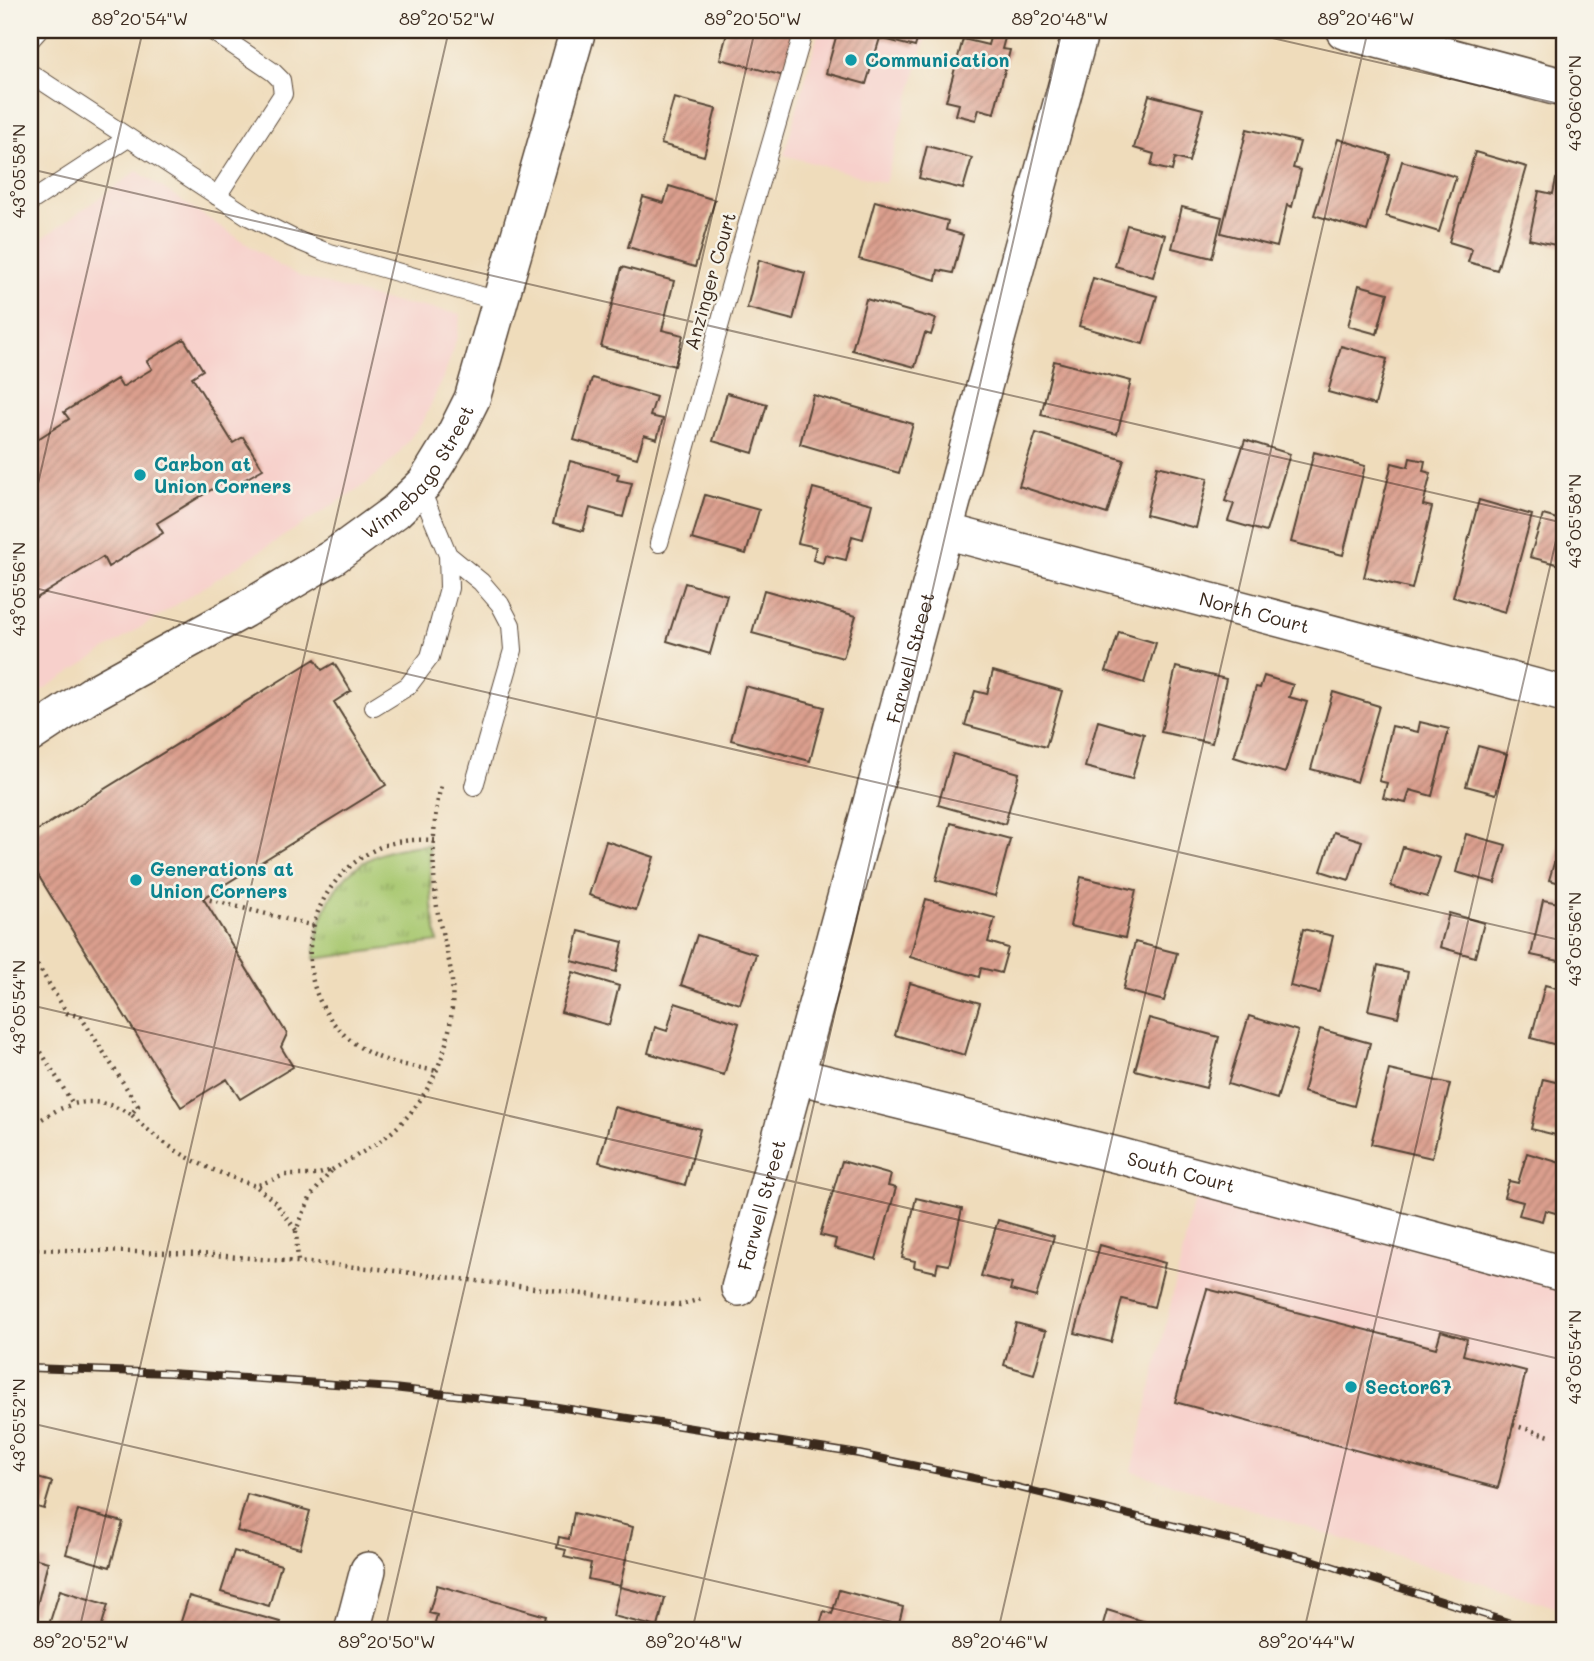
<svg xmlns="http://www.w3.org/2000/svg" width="1594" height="1661" font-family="Mali,sans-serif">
<defs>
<pattern id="park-tufts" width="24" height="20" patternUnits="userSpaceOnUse" patternTransform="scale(1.75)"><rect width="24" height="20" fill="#a8c870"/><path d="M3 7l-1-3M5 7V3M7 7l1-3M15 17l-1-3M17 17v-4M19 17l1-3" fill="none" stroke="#8aa35b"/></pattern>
<pattern id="building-hatch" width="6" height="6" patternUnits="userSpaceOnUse" patternTransform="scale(1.75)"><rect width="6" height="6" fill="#db9f8e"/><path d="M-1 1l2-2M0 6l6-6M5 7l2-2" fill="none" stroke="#b38273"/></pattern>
</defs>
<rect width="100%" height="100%" fill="#f7f3e8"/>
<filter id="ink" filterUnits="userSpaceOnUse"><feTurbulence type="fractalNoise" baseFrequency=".0143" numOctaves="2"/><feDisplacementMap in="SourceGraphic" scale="14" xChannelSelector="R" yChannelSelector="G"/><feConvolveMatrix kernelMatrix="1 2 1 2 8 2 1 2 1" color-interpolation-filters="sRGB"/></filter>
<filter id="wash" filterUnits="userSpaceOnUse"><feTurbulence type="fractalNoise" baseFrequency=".00686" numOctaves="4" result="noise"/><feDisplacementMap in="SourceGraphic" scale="28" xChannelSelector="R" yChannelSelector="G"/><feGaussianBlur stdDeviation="1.57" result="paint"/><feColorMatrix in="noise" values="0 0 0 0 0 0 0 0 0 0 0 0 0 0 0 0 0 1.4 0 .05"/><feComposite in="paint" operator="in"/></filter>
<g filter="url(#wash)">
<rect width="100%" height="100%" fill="#efdcbb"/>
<path fill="#f7d0cb" d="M819 30H928L885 183 784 155Z
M137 171 280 266 302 277 383 300 461 314 457 337 447 368 424 420 394 459 367 483 30 698V247Z
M1200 1177 1564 1274V1610L1132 1471Z"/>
<path fill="url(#park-tufts)" stroke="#727947" stroke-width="2" d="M429 845 432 906 438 942 314 959C320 888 356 847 429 845Z"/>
<g id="blocks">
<path fill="url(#building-hatch)" d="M728 30H796L784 76 720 59Z
M838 30H920L915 47 880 38 866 84 826 73Z
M991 34 1005 38 1002 49 1010 50 994 113 979 109 976 120 956 115 959 104 946 101 963 39 988 45Z
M1149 95 1203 109 1189 162 1175 158 1172 171 1151 166 1154 154 1134 148Z
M674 98 716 109 704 156 661 144Z
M1247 129 1300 142 1293 168 1301 170 1292 207 1287 205 1277 247 1221 233Z
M1338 139 1390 155 1367 231 1314 215Z
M927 146 972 158 963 189 919 178Z
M1475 152 1527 167 1497 270 1468 262 1472 249 1449 242Z
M1402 161 1456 177 1439 232 1386 216Z
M1556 179 1564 181V247L1529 239 1539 191 1553 194Z
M669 186 715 200 695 267 628 247 643 197 664 203Z
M875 201 948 221 946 230 963 235 953 273 938 270 936 280 859 259Z
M1182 207 1222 217 1212 258 1172 248Z
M1127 225 1165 235 1153 277 1115 266Z
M759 260 805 273 793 320 747 308Z
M622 267 674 281 662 330 683 335 675 366 601 347Z
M1093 278 1157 296 1143 344 1079 326Z
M1359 285 1388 293 1377 334 1348 326Z
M866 299 936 319 931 335 925 333 915 367 852 350Z
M184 339 203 370 192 377 233 443 243 437 263 469 228 489 224 482 157 523 163 533 108 567 103 557 30 602V444L69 419 64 412 117 379 122 387 152 369 147 361Z
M1341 346 1387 359 1375 405 1328 392Z
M1054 361 1131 381 1117 434 1041 415Z
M592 378 656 397 650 416 663 419 657 439 644 435 637 458 574 440Z
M727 393 767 404 753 453 713 441Z
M813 395 913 424 899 473 800 444Z
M1036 433 1124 460 1107 514 1019 486Z
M1245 440 1290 454 1266 532 1228 521 1234 504 1225 501Z
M1314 452 1365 466 1343 555 1291 542Z
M1410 458 1425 461 1423 471 1431 473 1423 505 1432 507 1412 589 1364 577 1392 463 1408 467Z
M570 461 619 474 617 480 632 483 623 517 590 508 583 531 553 523Z
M1157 466 1208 478 1196 528 1146 515Z
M813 488 872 504 863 539 852 536 846 560 825 555 823 563 813 560 816 547 798 543Z
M705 495 759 510 746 554 692 539Z
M1479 500 1532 515 1505 612 1453 597Z
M1543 515 1564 521V566L1530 557Z
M685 583 727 595 710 654 667 641Z
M764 590 856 616 843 658 752 633Z
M1119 632 1156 643 1144 683 1106 671Z
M315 659 322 670 334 663 351 691 334 702 386 785 203 898 287 1034 281 1047 293 1067 240 1099 227 1079 181 1107 30 862V835Z
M1176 667 1226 679 1212 743 1161 732Z
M993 671 1062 691 1046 747 965 725 975 691 987 694Z
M1264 676 1293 685 1289 697 1307 702 1285 773 1234 757 1256 687 1260 688Z
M745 686 824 707 810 761 731 740Z
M1333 692 1379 706 1357 782 1311 769Z
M1098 721 1144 734 1132 779 1085 767Z
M1420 722 1449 729 1432 796 1410 790 1406 803 1383 798 1387 783 1379 781 1392 726 1418 732Z
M1478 746 1507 754 1496 794 1466 786Z
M953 754 1019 773 1005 824 938 805Z
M951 823 1010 839 995 896 936 880Z
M1564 829V884L1549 880Z
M1334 832 1362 841 1349 880 1321 871Z
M1466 834 1506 845 1495 883 1456 872Z
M606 841 654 857 636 910 589 895Z
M1403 847 1440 858 1427 897 1391 886Z
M1081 877 1136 890 1125 938 1070 926Z
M926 899 995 918 988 942 1008 948 1001 973 981 968 979 977 910 957Z
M1543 900 1564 904V962L1531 955Z
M1449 913 1484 923 1475 957 1440 947Z
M1303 929 1333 936 1320 993 1290 986Z
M579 931 623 942 616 972 572 961Z
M697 935 756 954 740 1004 681 985Z
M1135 942 1177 953 1164 1001 1123 990Z
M1378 965 1408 972 1398 1017 1368 1010Z
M573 972 619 986 609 1025 561 1012Z
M910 983 980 1003 965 1055 895 1035Z
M1545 985 1564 990V1047L1531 1038Z
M675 1003 739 1023 724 1075 648 1053 655 1027 667 1031Z
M1249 1016 1298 1031 1277 1099 1228 1084Z
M1149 1018 1219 1037 1206 1088 1135 1070Z
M1320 1029 1370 1043 1354 1106 1303 1092Z
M1389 1070 1450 1084 1432 1158 1371 1144Z
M1543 1079 1564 1084V1137L1531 1129Z
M614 1107 700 1129 685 1185 599 1162Z
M1527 1153 1564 1164V1197L1559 1214 1545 1210 1542 1221 1519 1215 1523 1202 1504 1197 1509 1181 1518 1183Z
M842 1161 891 1175 888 1186 896 1188 876 1259 834 1248 836 1239 820 1235Z
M916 1198 962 1209 949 1265 938 1263 936 1272 914 1267 915 1261 902 1258Z
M998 1220 1054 1236 1036 1297 1010 1290 1012 1284 981 1276Z
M1100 1245 1165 1263 1154 1307 1122 1299 1111 1342 1075 1333Z
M1207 1289 1436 1348 1441 1331 1467 1339 1463 1355 1526 1371 1498 1488 1175 1402Z
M1016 1323 1046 1331 1034 1374 1004 1365Z
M30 1476 52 1482 44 1509 30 1505Z
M247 1494 310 1511 300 1548 237 1531Z
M78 1510 123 1522 110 1567 66 1554Z
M574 1513 633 1527 620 1586 588 1579 591 1563 564 1557 566 1550 557 1548 559 1537 569 1539Z
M234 1551 281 1565 269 1606 221 1592Z
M30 1557 48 1562 35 1613 30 1612Z
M437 1585 546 1616 542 1631 433 1630 437 1615 429 1613Z
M620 1587 665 1598 658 1627 613 1616Z
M60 1590 108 1605 100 1631H47Z
M839 1590 903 1607 897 1631H818L824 1611 832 1614Z
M189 1596 280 1622 277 1631H178Z
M1107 1610 1175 1631H1101Z"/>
</g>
</g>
<g filter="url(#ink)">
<use href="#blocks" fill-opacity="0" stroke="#564536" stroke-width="2"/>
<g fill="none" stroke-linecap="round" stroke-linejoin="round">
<defs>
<path id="service" d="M211 30 273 72 281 80 283 94 217 196
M30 40 39 30
M30 73 248 216 292 238 323 251 502 302
M30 202 128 138
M659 543 742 244 804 30
M448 555 481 582 500 604 511 625 513 650 474 786
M374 707 408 686 430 657 449 588 448 555 420 488"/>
<g id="minor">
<path id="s1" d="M945 531 1564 694"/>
<path id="s2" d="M30 735 95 692 244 610 333 557 396 511 425 483 452 439 472 399 578 30"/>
<path id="s3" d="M797 1076 1121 1156 1564 1274"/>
<path id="s4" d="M739 1288 1081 30"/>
<path d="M352 1631 368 1570"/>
</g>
<path id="tertiary" d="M1345 30 1564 88"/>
</defs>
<use href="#service" stroke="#564536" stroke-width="20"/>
<use href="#minor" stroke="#564536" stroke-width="38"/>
<use href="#tertiary" stroke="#564536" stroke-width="41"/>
<path stroke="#564536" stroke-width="4.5" stroke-dasharray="2 5" stroke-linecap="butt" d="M435 840C417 839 395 840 378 848 297 887 284 997 361 1048 383 1063 411 1066 437 1071
M203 898 314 926
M30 953 67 1013 81 1017 138 1106 131 1114C168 1152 206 1169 256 1186
M30 1034 73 1104C95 1099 111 1104 131 1114
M30 1065V1093
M30 1126 57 1110 73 1104
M332 1170C353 1157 375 1147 394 1130 435 1093 456 1036 452 981 450 958 442 936 438 914 432 876 431 823 441 786
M296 1230 275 1202 256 1186 285 1175H316L332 1170 311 1196 296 1230 298 1262
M30 1249 202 1254 379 1269 657 1303 680 1305 701 1299
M1513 1425 1553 1437"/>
<use href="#service" stroke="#fff" stroke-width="18"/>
<use href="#minor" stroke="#fff" stroke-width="35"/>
<use href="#tertiary" stroke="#fff" stroke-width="38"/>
<defs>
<path id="rail" d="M30 1368 170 1373 393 1388 551 1406 859 1454 1012 1486 1309 1559 1536 1631"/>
</defs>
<use href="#rail" stroke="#3b2a1e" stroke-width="8"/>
<use href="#rail" stroke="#f7f3e8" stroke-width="5" stroke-dasharray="16" stroke-linecap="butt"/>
</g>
</g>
<path fill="none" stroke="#3b2a1e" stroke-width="2" stroke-opacity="0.45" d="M1237 30 1564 105M30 169 1564 523M30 518 143 30M30 587 1564 941M30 1005 1564 1360M30 1423 931 1631M79 1631 449 30M385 1631 755 30M692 1631 1062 30M998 1631 1368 30M1304 1631 1564 506"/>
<g fill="#0f9aa8" stroke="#f7f3e8" stroke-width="2.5">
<circle cx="851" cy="60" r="7"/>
<circle cx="140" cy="475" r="7"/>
<circle cx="136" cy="880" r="7"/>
<circle cx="1351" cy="1387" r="7"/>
</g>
<g text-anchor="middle" stroke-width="5" stroke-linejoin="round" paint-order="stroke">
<g font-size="19" font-weight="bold" fill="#0d838f" stroke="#f7f3e8" text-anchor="start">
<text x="865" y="67">Communication</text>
<text x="154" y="471">Carbon at<tspan x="154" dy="22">Union Corners</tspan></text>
<text x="150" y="876">Generations at<tspan x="150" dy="22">Union Corners</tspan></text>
<text x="1365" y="1394">Sector67</text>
</g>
<g font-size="19" fill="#3b2a1e" stroke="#f7f3e8">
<text transform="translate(710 281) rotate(-74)" y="7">Anzinger Court</text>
<text dy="7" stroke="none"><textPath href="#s2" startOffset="474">Winnebago Street</textPath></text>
<text dy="7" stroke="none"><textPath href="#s1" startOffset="320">North Court</textPath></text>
<text dy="7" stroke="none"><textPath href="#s4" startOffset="653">Farwell Street</textPath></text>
<text dy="7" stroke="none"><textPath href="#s3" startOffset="396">South Court</textPath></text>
<text dy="7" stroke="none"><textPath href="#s4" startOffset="86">Farwell Street</textPath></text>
</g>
</g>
<rect width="1594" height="1661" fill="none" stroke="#f7f3e8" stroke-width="77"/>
<rect x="38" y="38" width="1518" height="1584" fill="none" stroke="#3b2a1e" stroke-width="2.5"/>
<g font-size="18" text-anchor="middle" fill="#3b2a1e">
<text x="140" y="25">89°20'54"W</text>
<text x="447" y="25">89°20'52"W</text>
<text x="753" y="25">89°20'50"W</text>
<text x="1060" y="25">89°20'48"W</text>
<text x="1366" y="25">89°20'46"W</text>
<text transform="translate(1575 103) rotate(-90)" y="6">43°06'00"N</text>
<text transform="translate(19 171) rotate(-90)" y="6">43°05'58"N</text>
<text transform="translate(1575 521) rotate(-90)" y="6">43°05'58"N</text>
<text transform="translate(19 589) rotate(-90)" y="6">43°05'56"N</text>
<text transform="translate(1575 939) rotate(-90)" y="6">43°05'56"N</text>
<text transform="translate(19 1007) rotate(-90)" y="6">43°05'54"N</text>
<text transform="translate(1575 1357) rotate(-90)" y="6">43°05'54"N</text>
<text transform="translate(19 1425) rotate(-90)" y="6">43°05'52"N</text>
<text x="81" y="1648">89°20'52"W</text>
<text x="387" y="1648">89°20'50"W</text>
<text x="694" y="1648">89°20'48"W</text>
<text x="1000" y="1648">89°20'46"W</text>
<text x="1307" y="1648">89°20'44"W</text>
</g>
</svg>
